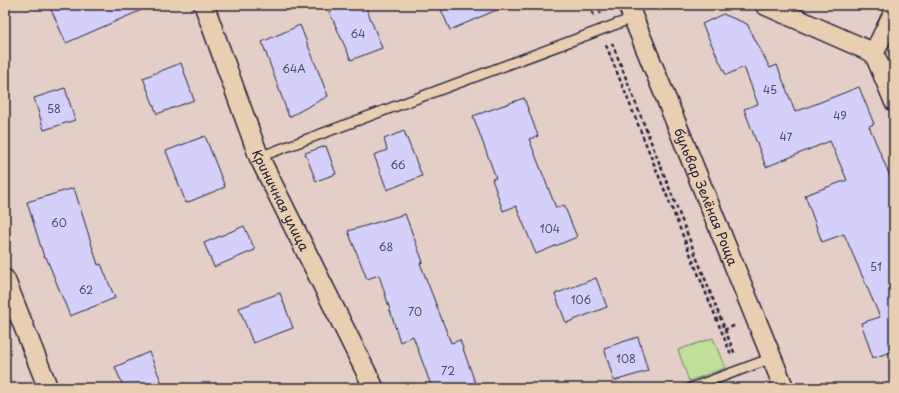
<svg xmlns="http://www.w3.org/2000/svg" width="899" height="393" font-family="'Playpen Sans',sans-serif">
<rect width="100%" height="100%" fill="#e3cfc7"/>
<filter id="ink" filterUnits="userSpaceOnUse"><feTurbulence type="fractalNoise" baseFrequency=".025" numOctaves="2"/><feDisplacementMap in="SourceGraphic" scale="8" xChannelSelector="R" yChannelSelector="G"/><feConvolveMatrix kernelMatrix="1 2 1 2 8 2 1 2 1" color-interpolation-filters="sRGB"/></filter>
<g filter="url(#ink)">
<path fill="#c0df98" stroke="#71806a" d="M713 338 725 368 689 381 678 350Z"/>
<path fill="#d4d0f9" stroke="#22223b" d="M49 5H153L66 43Z
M343 5H365L382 48 351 60 329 11Z
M439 5H508L450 30Z
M723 14 747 24 770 68 777 65 795 112 859 87 874 124 869 126 894 186V351L873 358 861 323 880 317 844 234 822 242 805 195 847 180 830 141 766 167 744 109 758 104 744 67 726 75 702 24Z
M300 25 328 96 289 117 262 42Z
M181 63 194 100 157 114 143 78Z
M65 88 75 120 44 130 34 98Z
M524 98 538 136 529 139 556 208 564 205 577 237 536 254 516 206 503 211 492 179 496 178 473 116Z
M404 131 422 176 387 190 374 155 387 150 384 139Z
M205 136 225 187 186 203 166 151Z
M326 146 336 174 316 181 305 153Z
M74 188 98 265 101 264 115 298 70 316 46 257H44L27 202Z
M405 214 423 262 420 263 451 343 460 340 477 388H432L413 336 400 342 379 275 367 279 348 231Z
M244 226 255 250 214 267 204 243Z
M596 278 607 307 566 323 555 294Z
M280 293 293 328 253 343 239 308Z
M638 337 648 371 614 381 604 348Z
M149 352 164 388H124L115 367Z"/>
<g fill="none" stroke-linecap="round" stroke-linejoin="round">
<defs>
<path id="service" d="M259 157 633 18
M691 388 772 358"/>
<g id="minor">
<path id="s1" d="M204 5 259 157 374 388"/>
<path id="s2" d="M628 5 784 388"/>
<path d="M765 5 874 53"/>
<path d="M894 12 874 53 894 101"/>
<path d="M5 279 48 388"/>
</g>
</defs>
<use href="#service" stroke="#22223b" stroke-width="12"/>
<use href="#minor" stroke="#22223b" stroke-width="22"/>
<path stroke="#22223b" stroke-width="2.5" stroke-dasharray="4 3" stroke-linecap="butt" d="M590 5 594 16
M597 5 601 14
M612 43 735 355
M606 45 731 355
M724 330 736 325
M806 383 808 388"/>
<use href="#service" stroke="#e9cfb1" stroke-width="9"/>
<use href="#minor" stroke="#e9cfb1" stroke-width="19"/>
</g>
</g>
<g text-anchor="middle" stroke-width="4" stroke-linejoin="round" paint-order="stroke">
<g font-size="11" fill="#4e4e6a">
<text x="358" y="38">64</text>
<text x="294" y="73">64А</text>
<text x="770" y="94">45</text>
<text x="54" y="113">58</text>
<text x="840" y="120">49</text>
<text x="786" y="141">47</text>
<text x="398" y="169">66</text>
<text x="59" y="227">60</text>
<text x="550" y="233">104</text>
<text x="386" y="251">68</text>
<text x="876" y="271">51</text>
<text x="86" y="294">62</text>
<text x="581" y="304">106</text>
<text x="415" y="316">70</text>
<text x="626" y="363">108</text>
<text x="448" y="375">72</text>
</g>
<g font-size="13" fill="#22223b" stroke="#e9cfb1">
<text dy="5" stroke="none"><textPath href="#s2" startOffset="207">бульвар Зелёная Роща</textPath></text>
<text dy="5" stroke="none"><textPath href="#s1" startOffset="210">Криничная улица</textPath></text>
</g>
</g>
<rect width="899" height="393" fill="none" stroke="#e9cfb1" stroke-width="20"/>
<rect x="10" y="10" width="879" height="373" fill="none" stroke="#22223b" stroke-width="1.5" filter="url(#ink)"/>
</svg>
